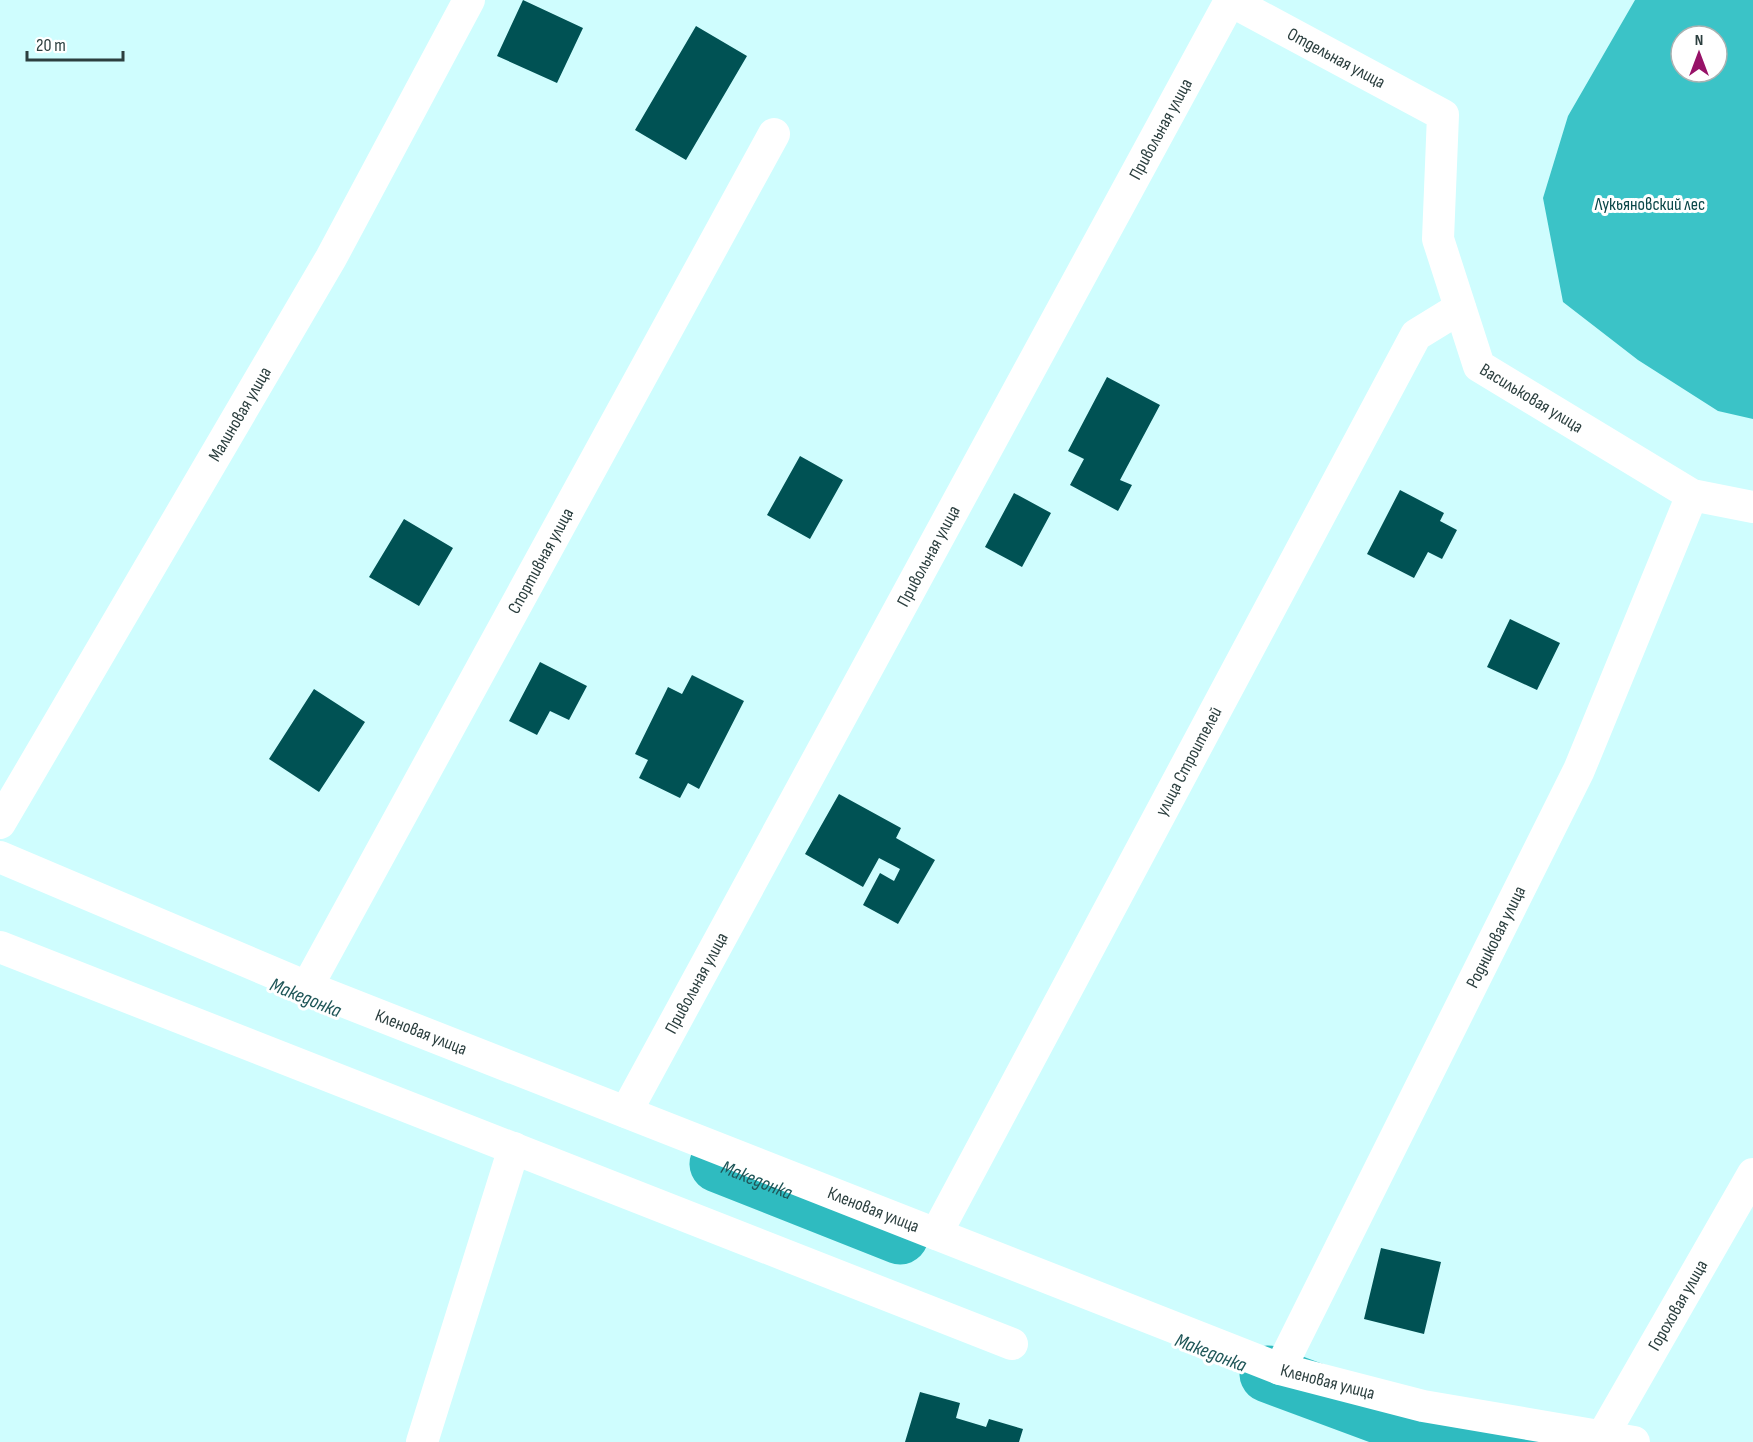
<svg xmlns="http://www.w3.org/2000/svg" width="1753" height="1442" font-family="'Sofia Sans Condensed',sans-serif">
<rect width="100%" height="100%" fill="#cffdfe"/>
<path fill="#3bc3c7" fill-rule="evenodd" d="M1635 0H1753V419L1718 411 1638 360 1563 302 1543 198 1568 116ZM1681 36H1717V72H1681Z"/>
<g fill="none" stroke-linecap="round" stroke-linejoin="round">
<g stroke="#2fbbc0" stroke-width="57">
<path id="s1" d="M718 1164 900 1236"/>
<path d="M1268 1374 1381 1416 1528 1442"/>
</g>
</g>
<path fill="#005254" d="M523 0 583 28 557 83 497 56Z
M696 26 747 56 686 160 635 130Z
M1107 377 1160 405 1120 480 1132 485 1118 511 1070 485 1084 459 1068 451Z
M800 456 843 480 810 539 767 515Z
M1400 490 1444 513 1440 521 1457 530 1442 559 1428 552 1414 578 1367 554Z
M1014 493 1051 513 1022 567 985 547Z
M404 519 453 548 419 606 369 577Z
M1510 619 1560 643 1537 690 1487 667Z
M540 662 587 686 569 720 550 711 537 735 509 721Z
M692 675 744 701 699 789 688 783 680 798 639 778 648 760 635 754 668 687 682 694Z
M314 689 365 722 319 792 269 759Z
M839 794 901 828 896 838 935 860 898 924 863 905 880 873 894 881 900 869 879 858 863 887 805 854Z
M1381 1248 1441 1262 1424 1334 1364 1319Z
M920 1392 960 1403 956 1418 986 1427 989 1419 1023 1429 1019 1442H905Z"/>
<g fill="none" stroke-linecap="round" stroke-linejoin="round">
<g stroke="#fff" stroke-width="32">
<path id="s2" d="M1229 0 1443 115 1438 239 1479 366 1692 495 1753 507"/>
<path id="s3" d="M0 823 331 258 469 0"/>
<path id="s4" d="M0 857 307 987 1280 1369 1423 1406 1634 1442"/>
<path d="M0 947 1012 1344"/>
<path id="s5" d="M307 987 774 134"/>
<path id="s6" d="M626 1112 1230 1"/>
<path id="s7" d="M936 1234 1416 335 1460 308"/>
<path id="s8" d="M1280 1369 1579 770 1692 495"/>
<path id="s9" d="M1602 1437 1753 1174"/>
<path d="M422 1442 514 1148"/>
</g>
</g>
<g text-anchor="middle" stroke-width="6" stroke-linejoin="round" paint-order="stroke">
<g font-size="18" fill="#2c3f3f" stroke="#fff">
<text dy="6" stroke="none"><textPath href="#s2" startOffset="122">Отдельная улица</textPath></text>
<text dy="6" stroke="none"><textPath href="#s6" startOffset="1119">Привольная улица</textPath></text>
<text dy="6" stroke="none"><textPath href="#s2" startOffset="562">Васильковая улица</textPath></text>
<text dy="6" stroke="none"><textPath href="#s3" startOffset="474">Малиновая улица</textPath></text>
<text dy="6" stroke="none"><textPath href="#s6" startOffset="633">Привольная улица</textPath></text>
<text dy="6" stroke="none"><textPath href="#s5" startOffset="486">Спортивная улица</textPath></text>
<text dy="6" stroke="none"><textPath href="#s7" startOffset="536">улица Строителей</textPath></text>
<text dy="6" stroke="none"><textPath href="#s8" startOffset="483">Родниковая улица</textPath></text>
<text dy="6" stroke="none"><textPath href="#s6" startOffset="147">Привольная улица</textPath></text>
<text dy="6" stroke="none"><textPath href="#s4" startOffset="456">Кленовая улица</textPath></text>
<text dy="6" stroke="none"><textPath href="#s4" startOffset="942">Кленовая улица</textPath></text>
<text dy="6" stroke="none"><textPath href="#s9" startOffset="152">Гороховая улица</textPath></text>
<text dy="6" stroke="none"><textPath href="#s4" startOffset="1428">Кленовая улица</textPath></text>
</g>
<g font-size="18" fill="#0b4749" stroke="#fff">
<text x="1650" y="210">Лукьяновский лес</text>
</g>
<g font-size="20" font-style="italic" fill="#1f5658" stroke="#fff">
<text transform="translate(306 997) rotate(22)" y="7">Македонка</text>
<text dy="7" stroke="none"><textPath href="#s1" startOffset="42">Македонка</textPath></text>
<text transform="translate(1211 1352) rotate(21)" y="7">Македонка</text>
</g>
</g>
<g transform="translate(1699 54)"><circle r="28" fill="#ffffff" stroke="#abb2b2" stroke-width="1.5"/>
<path d="M0-4.5L10 22L0 15L-10 22Z" fill="#971268"/>
<text y="-9" font-size="16" font-weight="bold" text-anchor="middle" fill="#2c3f3f">N</text>
</g>
<path d="M27 51v9h96v-9" fill="none" stroke="#2c3f3f" stroke-width="3"/>
<text x="36" y="51" font-size="18" fill="#2c3f3f" stroke="#ffffff" stroke-width="4.5" paint-order="stroke">20 m</text>
</svg>
